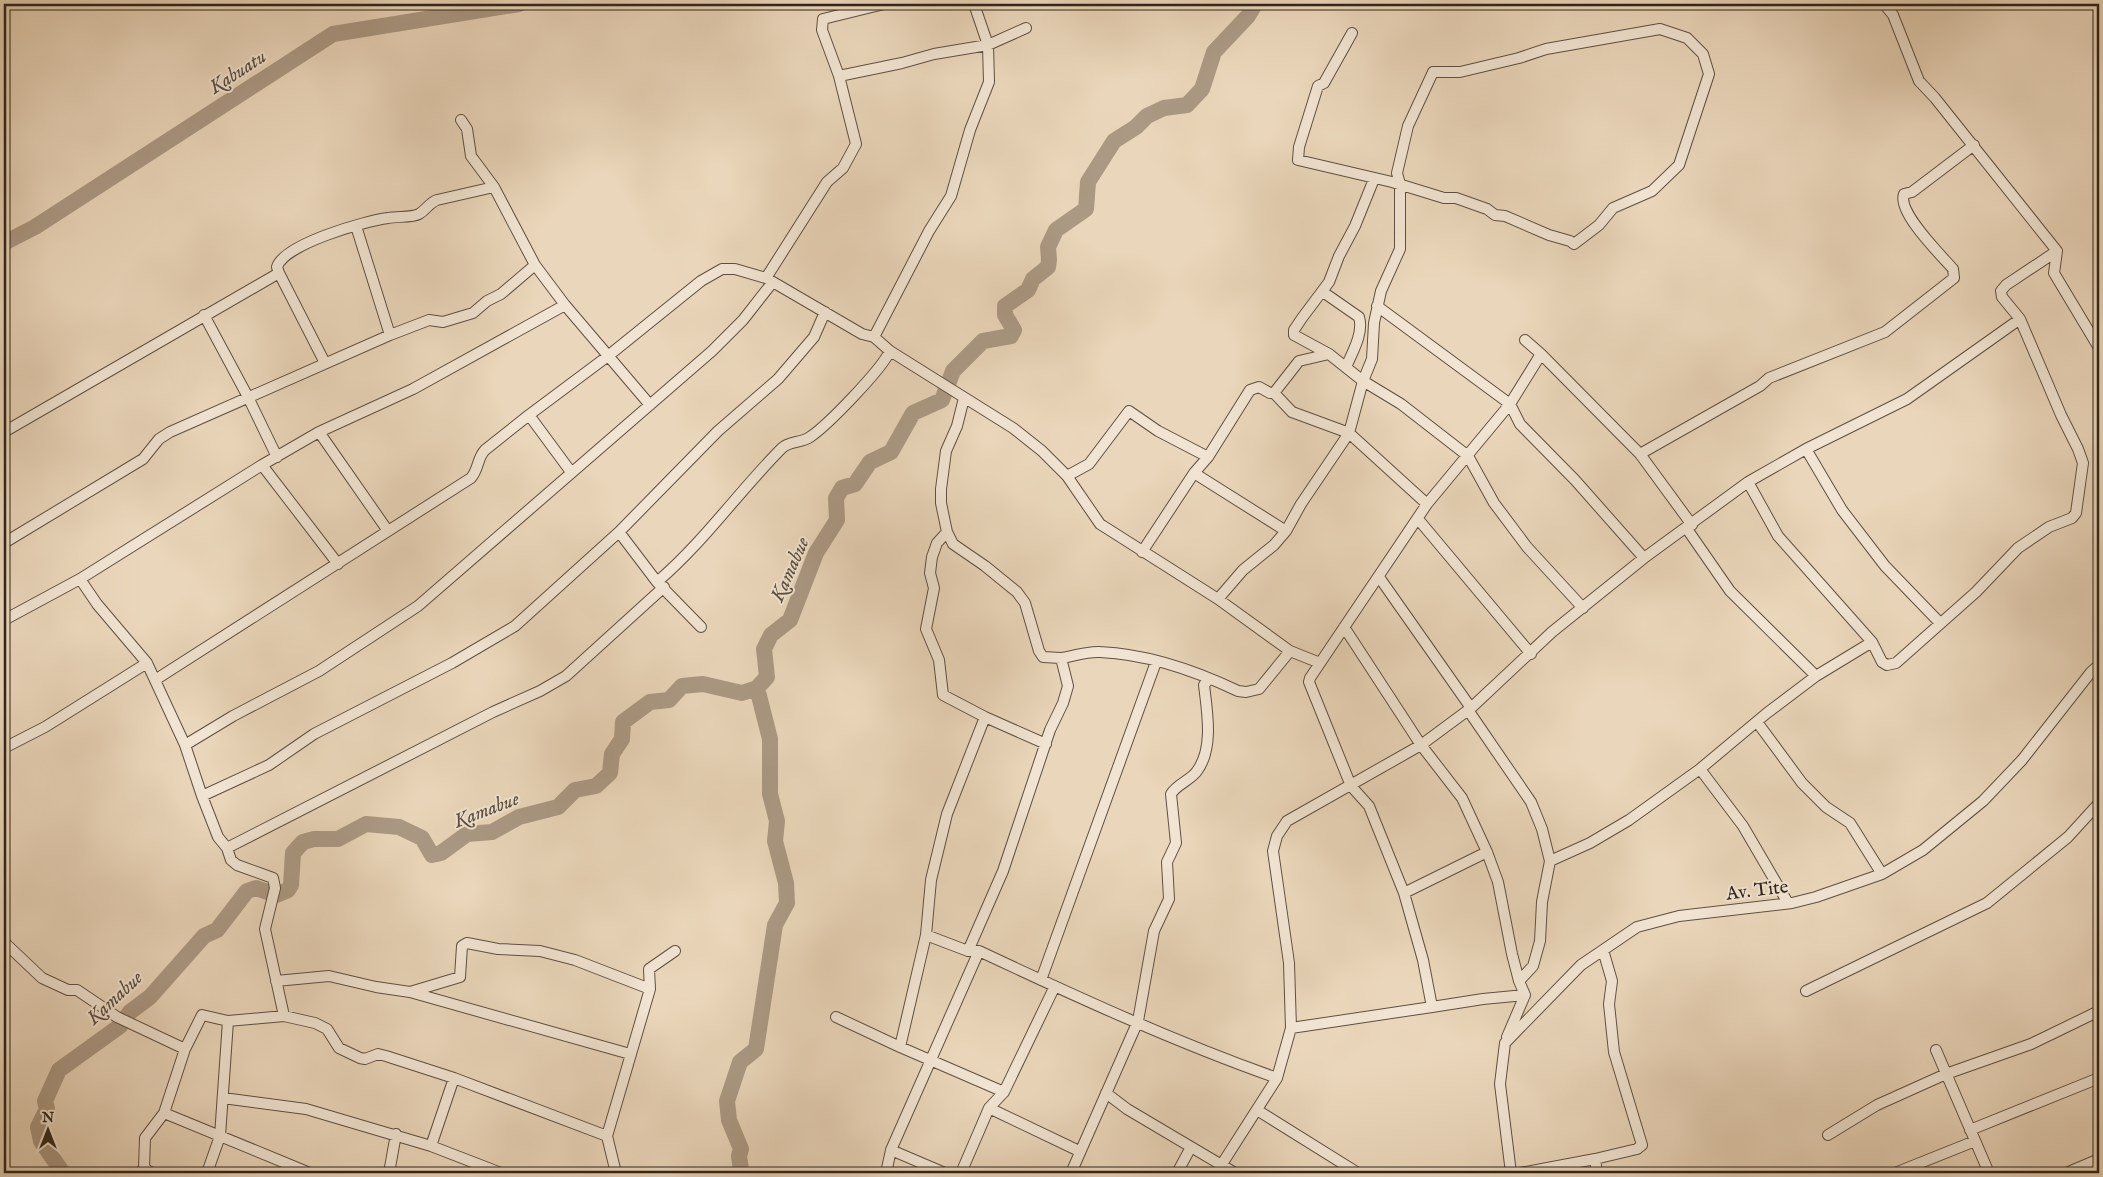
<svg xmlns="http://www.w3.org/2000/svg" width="2103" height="1177" font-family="'IM FELL English',serif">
<rect width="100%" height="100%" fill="#ead6ba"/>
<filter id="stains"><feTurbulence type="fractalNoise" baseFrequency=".004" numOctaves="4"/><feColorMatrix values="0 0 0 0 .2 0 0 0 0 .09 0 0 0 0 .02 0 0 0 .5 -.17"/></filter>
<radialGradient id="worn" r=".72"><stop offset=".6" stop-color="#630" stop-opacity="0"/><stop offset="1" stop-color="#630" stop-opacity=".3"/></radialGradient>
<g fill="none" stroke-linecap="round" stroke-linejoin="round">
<path stroke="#ab9984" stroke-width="16" d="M4 243 35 227 333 34 519 4
M63 1173 41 1141 38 1127 47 1109 45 1101 59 1070 120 1026 130 1012 150 997 204 936 217 930 247 891 256 888 276 895 288 890 291 885 293 853 303 842 314 839H338L366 824 399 827 422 838 432 855 441 853 467 834 492 832 519 817 558 807 575 790 596 786 610 773 612 754 622 739 623 722 650 702 669 700 682 686 703 684 742 693 757 688 767 677 764 649 771 635 790 620 816 553 837 520 836 498 842 488 855 484 870 462 891 452 913 413 942 400 953 371 983 341 1011 336 1014 330 1005 315V306L1028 290 1033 279 1048 267 1049 260 1048 247 1056 230 1086 209 1088 182 1114 141 1136 127 1147 116 1164 108 1187 105 1202 89 1214 52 1248 16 1255 4
M743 1173 741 1170 739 1156 741 1149 729 1120 727 1101 740 1062 756 1049 775 925 787 903 786 883 775 841 777 821 770 794V739L757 688"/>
<defs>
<path id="street" d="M1884 4 1893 15 1919 81 1935 98 2057 251 2054 273 2099 348
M839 76 902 63 934 54 988 45 1026 28
M461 120 467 129 471 156 494 187 535 265 565 305 650 405
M1374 179 1355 226 1339 256 1329 282 1302 318 1294 330V335L1329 354 1363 381 1401 404 1468 456 1494 503 1527 547 1583 608
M356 226 390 335
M766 278 827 182 843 168 856 144 839 76 822 30 823 19 884 4
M1323 292 1359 317C1364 333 1352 353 1346 367
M1377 306 1510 404 1520 424 1575 480 1644 558
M204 315 248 397 277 457
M874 337 929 231 951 196 970 130 989 82 988 45 974 4
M1541 354 1640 454 1692 525
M325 363 279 273 277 267C284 244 365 221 388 218 397 216 412 218 419 214 426 210 429 203 437 200L494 187
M1274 393 1292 412 1349 433 1427 504
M964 398 957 426 946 451 941 489V503L947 532 953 544 985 566 1017 592 1025 603 1039 651 1043 657 1061 658 1068 686 1063 703 1050 730 1003 871 968 951
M529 415 571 472
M4 432 279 273
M319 432 388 531
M1806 449 1842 510 1885 566 1940 623
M1640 454 1760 386 1769 378 1885 332 1954 278 1953 269C1940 254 1897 212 1904 194L1912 192 1974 145
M262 465 338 564
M1194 473 1286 531
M1067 476 1089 464 1129 411 1158 431 1208 457
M1748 482 1778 536 1872 642 1882 662 1887 665 1896 663 1976 592 2018 548 2049 527 2072 518 2076 513 2083 463 2078 449 2061 415 2020 319 2002 297 2001 291 2006 285 2057 251
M1418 519 1531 654
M1687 529 1730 591 1816 676
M619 532 657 582 701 627
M947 532 937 543 932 557 930 573 934 588 926 629 939 660 943 695 985 717 1046 744
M4 543 143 459 159 439 170 432 390 335 429 320 443 322 473 313 487 301 501 294 535 265
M1142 552 1194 473 1208 457 1250 390 1259 387 1270 393H1274L1299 361 1329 354
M1379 577 1471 708
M657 582C704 542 739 491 782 448 789 441 802 443 810 437 828 425 881 370 890 351
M1218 599 1243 570 1274 545 1286 531 1301 504 1349 433 1363 381 1372 359 1374 323 1381 291 1400 249V184L1397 173 1408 126 1433 72H1460L1519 58 1546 49 1660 29 1687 38 1703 54 1709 74 1679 165 1652 191 1613 208 1599 225 1574 244 1570 241 1549 235 1505 216 1495 215 1487 209 1456 198H1444L1392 182 1298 160 1299 147 1318 86 1324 83 1352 33
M4 620 80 579 262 465 319 432 413 389 565 305
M1344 627 1421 745 1462 798 1487 852 1498 882 1512 954 1519 981
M1061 658C1074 656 1088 651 1100 652 1147 654 1196 671 1238 691L1246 692 1259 689 1290 651
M147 663 185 745 202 796 218 837 227 848 231 860 237 865 273 878 275 888 265 929 284 1016
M155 680 471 478C479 469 477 458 485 450L529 415 608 356 701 281 722 269H735L766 278 862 334 874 337 890 351 1013 428 1042 451 1067 476 1100 524 1218 599 1290 651 1320 663
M1468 710 1531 802 1542 829 1550 861 1542 902 1540 941 1533 966 1519 981 1525 995 1507 1037
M1757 722 1802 783 1826 807 1850 823 1882 874
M185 745 233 716 319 671 418 606 712 351 743 320 772 283
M4 748 45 727 147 663 97 604 80 579
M1700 769 1743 826 1788 903
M202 796 269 765 314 734 452 663 515 626 619 532 718 431 778 379 814 337 825 312
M227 848 493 712 540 691 566 676 664 587
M1550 861 1590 843 1629 820 1700 769 1767 713 1816 676 1872 642
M1404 893 1487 852
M926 935 968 951H979C1077 997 1175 1042 1277 1078
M4 942 42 978 68 990H77L117 1017 185 1049 202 1015 228 1021 284 1016 315 1023 327 1029 339 1048 360 1058 365 1059 378 1054 386 1056 454 1078 607 1136
M1041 980 1156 662
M276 981 329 976 376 987 410 992 630 1054
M1806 991 1987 903 2068 837 2099 803
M410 992 460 977 462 946 467 943 498 949 540 951 575 960 650 989
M1525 995 1483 999 1432 1007 1423 960 1404 893 1369 806 1351 786 1309 682 1310 678 1427 504 1510 404 1541 354 1525 340
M836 1017 900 1047 1004 1092
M1291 1028 1432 1007
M900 1047 926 935 931 880 947 814 985 717
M1936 1050 1989 1173
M1106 1093 1127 1109 1235 1173
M223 1098 306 1109 431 1146 501 1173
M989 1108 1079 1151
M1257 1110 1358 1173
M164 1113 310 1173
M1970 1130 2099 1078
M1828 1135 1877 1105 1946 1074 2031 1044 2099 1011
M431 1146 454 1078
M891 1150 945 1173
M1595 1159 1637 1149 1642 1145 1614 1052 1609 1004 1612 981 1603 950
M1222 1164 1277 1078 1291 1028 1289 963 1273 851 1277 836 1287 821 1421 745 1471 708 1552 632 1644 558 1748 482 1806 449 1907 399 2020 319
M144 1168 152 1173
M140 1173 144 1168 145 1138 164 1113 185 1049
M207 1173 220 1136 228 1021
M389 1173 396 1134
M616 1173 607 1136 650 989 649 969 675 951
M886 1173 891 1150 979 951
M961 1173 989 1108 1004 1092 1054 988
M1071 1173 1138 1021 1154 931 1169 899 1167 862 1176 843 1171 794C1177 784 1191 780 1197 771 1214 748 1207 711 1204 685L1209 679
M1177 1173 1191 1147
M1511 1173 1500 1084 1505 1043 1581 965 1637 927 1679 916 1792 903 1816 897 1882 874 1923 850 1983 801 2022 760 2091 672 2099 665
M1520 1173 1595 1159 1597 1173
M1895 1173 1975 1141
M2066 1173 2099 1159"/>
</defs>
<use href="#street" stroke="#5e5042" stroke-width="12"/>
<use href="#street" stroke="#f1e4d2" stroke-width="10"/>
</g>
<g text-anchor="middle" stroke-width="4" stroke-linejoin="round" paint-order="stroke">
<g font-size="19" fill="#30241a" stroke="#f1e4d2">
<text transform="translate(1757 889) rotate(-7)" y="7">Av. Tite</text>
</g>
<g font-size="20" font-style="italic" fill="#5b4d3f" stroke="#f1e4d2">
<text transform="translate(237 71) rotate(-33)" y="7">Kabuatu</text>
<text transform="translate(789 569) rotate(-66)" y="7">Kamabue</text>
<text transform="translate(486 809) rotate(-21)" y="7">Kamabue</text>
<text transform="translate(114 997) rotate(-43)" y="7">Kamabue</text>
</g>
</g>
<rect width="2103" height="1177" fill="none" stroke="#ead6ba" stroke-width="20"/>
<rect x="5" y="5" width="2093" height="1167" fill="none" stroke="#30241a" stroke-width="2.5"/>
<rect x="10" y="10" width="2083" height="1157" fill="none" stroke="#30241a"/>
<g transform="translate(48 1130)" stroke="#f1e4d2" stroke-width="4" paint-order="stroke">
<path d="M0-4L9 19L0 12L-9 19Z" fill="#30241a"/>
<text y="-8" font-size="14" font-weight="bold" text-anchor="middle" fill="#30241a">N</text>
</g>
<rect width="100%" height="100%" filter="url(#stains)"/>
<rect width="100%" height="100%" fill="url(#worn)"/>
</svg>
